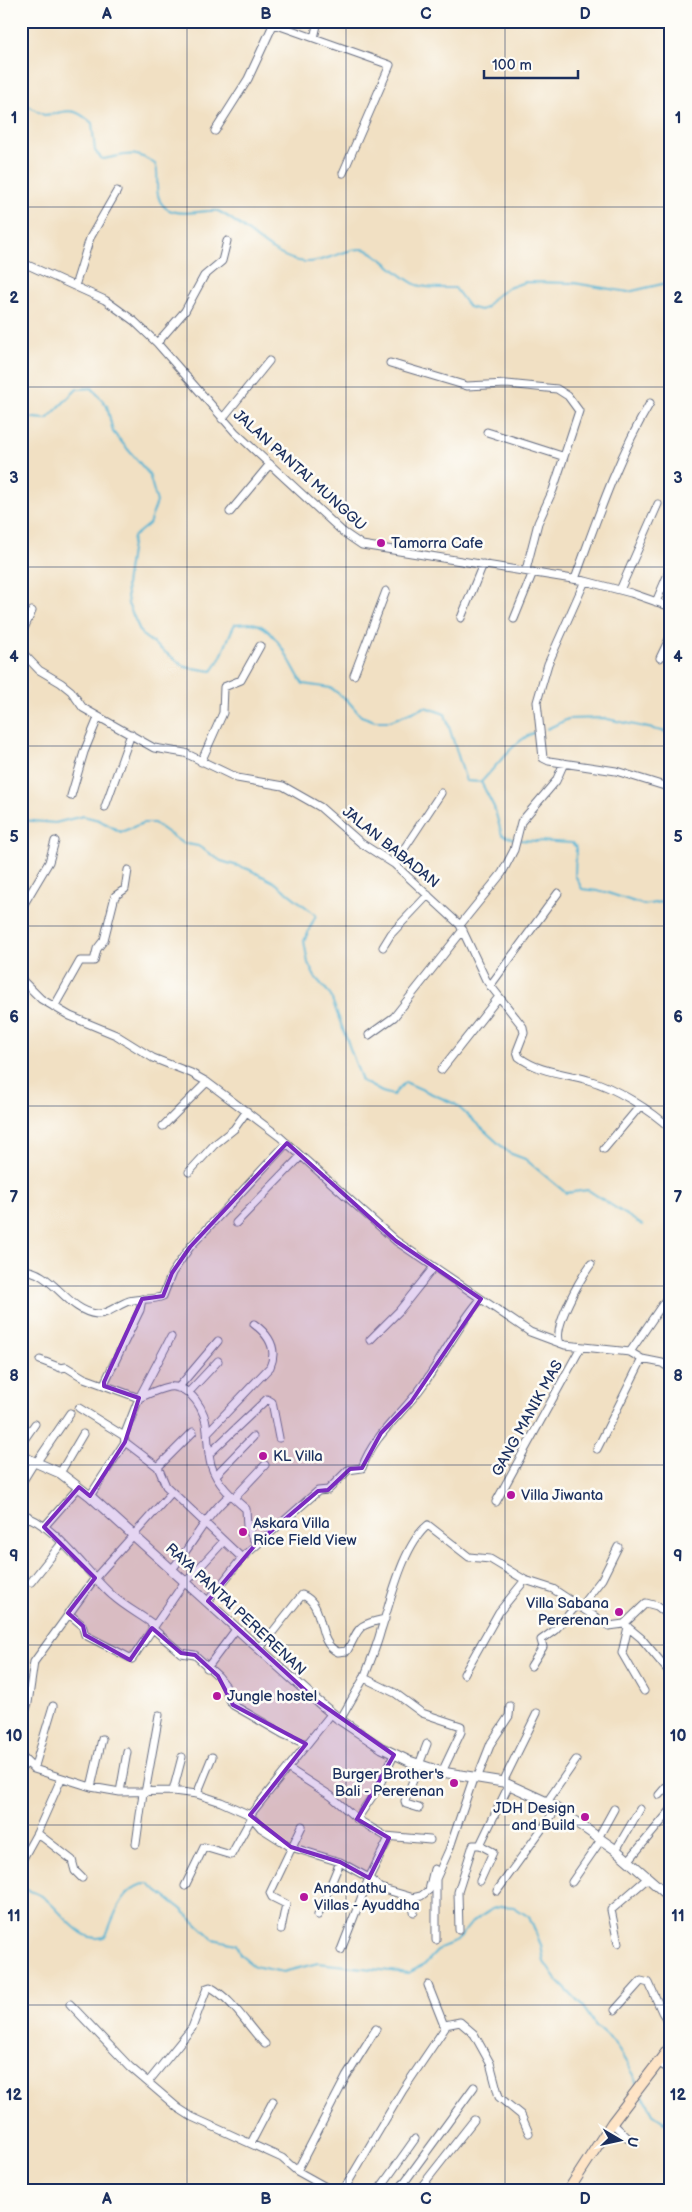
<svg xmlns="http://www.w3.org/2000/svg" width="692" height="2212" font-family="'Balsamiq Sans',sans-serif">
<rect width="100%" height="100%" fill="#fdfcf7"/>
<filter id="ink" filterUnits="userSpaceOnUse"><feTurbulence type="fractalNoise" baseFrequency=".02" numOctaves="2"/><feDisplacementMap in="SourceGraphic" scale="10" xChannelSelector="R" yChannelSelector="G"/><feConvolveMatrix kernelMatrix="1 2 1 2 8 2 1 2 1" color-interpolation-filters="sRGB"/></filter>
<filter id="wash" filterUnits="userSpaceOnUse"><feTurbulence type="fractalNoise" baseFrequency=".0096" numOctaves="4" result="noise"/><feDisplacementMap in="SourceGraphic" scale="20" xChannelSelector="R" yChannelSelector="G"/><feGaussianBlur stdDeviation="1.12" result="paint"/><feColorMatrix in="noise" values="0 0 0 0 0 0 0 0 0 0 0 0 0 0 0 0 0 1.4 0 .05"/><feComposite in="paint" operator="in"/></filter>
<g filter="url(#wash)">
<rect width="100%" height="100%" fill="#f1e0c3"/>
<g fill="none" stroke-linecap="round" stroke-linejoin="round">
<path stroke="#55b3d3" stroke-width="2" d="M21 102 44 115C69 112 71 105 92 123L95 151 102 159C125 156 132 148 155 164 160 175 155 184 158 195 164 223 200 209 218 211 248 226 270 258 305 262 324 264 353 244 367 250 385 258 401 279 417 285 429 289 442 288 455 288L469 307 480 310 486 308 493 298 508 288 525 282 574 283 628 292 671 282
M21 417 47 419 77 389 92 388 107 406 113 432 149 474 157 502 149 524 133 537 126 585 128 604 142 635 185 667 212 671C224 657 226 640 235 624 240 624 246 623 251 623 275 624 292 667 303 684L331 688 348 701 361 716 375 721H390L425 707 445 714 466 781 481 782C499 764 513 740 538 731
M547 729 568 719 603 718 671 733
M481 782 494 807 502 835 514 839
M21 820 55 823 83 816 99 820 121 832 143 823H154L182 843 198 846 221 861 248 869 274 882 316 915 304 941 308 963 315 977 330 994 362 1081 382 1092 393 1095 405 1082 455 1104 509 1153 525 1159 566 1193 588 1190 642 1225
M519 840 572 843 576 847 575 875 582 889 605 892 644 905 671 900
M21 1888C28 1891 37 1892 43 1897 61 1909 81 1947 106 1936 113 1918 124 1883 148 1884L180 1908 213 1939 236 1944 240 1955 254 1966 283 1972 318 1963 408 1973 424 1965 440 1948 457 1941 472 1922 492 1909 503 1906 514 1907 529 1917 541 1945 544 1962 554 1977 583 2007 596 2026 613 2041 634 2075 637 2085
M641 2092 654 2115 671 2127
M663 2123 671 2117"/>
</g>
</g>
<g filter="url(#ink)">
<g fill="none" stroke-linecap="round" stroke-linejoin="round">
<defs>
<path id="minor" d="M266 21 390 65 343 173
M314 38 318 21
M215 131 248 79 273 25
M21 262 105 300 134 321 157 343 235 432 343 532 362 545 585 581 631 593 671 607
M75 286 90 238 117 191
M157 343 185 311 204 276 222 261 227 241
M390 363 467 386 507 384 557 389 568 396 579 411 553 490 538 523 526 570
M222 419 269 361
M487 432 562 456
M230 512 270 464
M575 579C597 519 617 459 650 403
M585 581 548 664 537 702 543 758 549 761 616 771 671 788
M620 590 658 504
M656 602 671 567
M461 618 483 564
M514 619 533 572
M21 635 32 611
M21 651 39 670 61 683 71 691 83 708 154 748 185 753 237 778 283 786 320 807 361 843 394 864 460 925 486 980 523 1027 524 1033 517 1051 519 1057C540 1073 565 1073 588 1080 614 1087 651 1110 671 1129
M660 658 671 635
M354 675 386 591
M201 762 223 713 224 687 241 680 260 646
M71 796 84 752 98 718
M105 807 131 734
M394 864 441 793
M21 909 49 862 55 841
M460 925 502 873 514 850 521 822 556 781 564 763
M383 947 391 934 428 895
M21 979 41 999 70 1016 116 1035 153 1058 191 1073 207 1082 280 1137 396 1241 530 1332 565 1345 630 1352 642 1359 597 1449
M490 986 558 893
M54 1007 80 961H94L97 949 104 940 115 896 125 889 128 870
M369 1035 394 1017 463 930
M441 1070 498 998
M163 1126 207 1082
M604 1149 640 1106
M189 1172 214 1145 234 1129 247 1111
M236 1223 301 1156
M21 1270C52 1269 66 1311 97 1314 107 1315 119 1304 129 1301 140 1298 152 1301 163 1296L172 1273 190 1247 287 1143
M370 1340 399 1311 434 1267
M560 1343C552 1327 581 1278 591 1264
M630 1352 671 1292
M642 1359 662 1363 671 1369
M40 1360 61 1368 66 1367 84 1378 139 1398
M104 1384 140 1310 142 1299
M178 1388 218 1341
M188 1393 218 1361
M139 1398C148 1394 158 1389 168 1387 191 1384 206 1411 207 1431 208 1442 208 1453 211 1465 217 1484 232 1497 246 1509L247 1526 256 1544
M79 1408 124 1436 125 1442 158 1467 166 1486 242 1558
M208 1432 270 1367C278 1349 269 1335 254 1324
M124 1436 139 1398 171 1337
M21 1444 35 1424
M209 1454 267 1399 272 1402 279 1438
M36 1463 70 1413
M158 1467 193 1432
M60 1473 83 1434
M216 1475 253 1437
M21 1484 34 1463
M90 1496 125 1442
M234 1498 265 1465
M496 1502 581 1347
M21 1515C54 1522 87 1574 113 1596 125 1607 141 1615 154 1625
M21 1526 28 1516
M44 1527 79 1487
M173 1568C193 1544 206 1515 230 1495
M187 1581 224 1541
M31 1582 62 1543
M208 1601 242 1558 318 1491 328 1490 348 1470 362 1468C374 1434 403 1414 423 1385 443 1357 458 1325 481 1299
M581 1606 602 1579 618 1547
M68 1613 82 1625 85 1635 132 1659 186 1580
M624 1624 646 1603 657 1606 671 1617
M628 1627 622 1653 644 1691
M152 1628 181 1653 195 1655 218 1676 225 1685 229 1700 233 1705 283 1734 306 1744
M260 1648 302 1595C327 1604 315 1643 338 1652L347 1651C361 1627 354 1626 385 1619
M531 1666 543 1647 541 1640 555 1630 577 1605
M207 1668 237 1628
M464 1674 499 1612 525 1580
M364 1678C370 1662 377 1646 381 1630 391 1600 403 1545 428 1525L469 1557 490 1559 525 1580 553 1589 609 1626 624 1624 641 1638 671 1674
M340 1720 364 1678 395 1693 422 1713 461 1726V1732L442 1772
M21 1726 28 1703 34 1662 95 1578 172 1492
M21 1756 34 1769 91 1787 120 1792 173 1791 197 1794 221 1802 250 1815 261 1828 291 1847 340 1862 369 1878 380 1888 414 1898V1912
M21 1768 28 1763
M34 1769 53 1706
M289 1769 331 1796 357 1819 385 1836 430 1840
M478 1776 491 1743 509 1716 510 1706
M503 1782 537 1713
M91 1787 102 1739
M173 1791 182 1757
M120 1792 127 1752
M145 1793 159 1715
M197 1794 212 1757
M659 1795 671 1781
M547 1802 576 1760
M419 1808 406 1804 405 1801 427 1744
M250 1815 332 1713
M357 1819 378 1788 394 1755
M37 1833 72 1860 75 1871 82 1878
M598 1838 614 1809
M136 1844 143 1793
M616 1850 640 1809
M629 1860 671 1810
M21 1862 37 1833 61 1779
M480 1881 493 1852 480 1845 509 1785
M572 1882 601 1840
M185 1886 204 1847 231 1855 252 1817
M497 1891 557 1808
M412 1898 421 1896 429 1890 434 1869
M318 1915 340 1862
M281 1929 286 1904 272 1897 270 1893 302 1826
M459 1930 458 1892 473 1845H480
M436 1940V1879L449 1850 474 1776
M618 1943 611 1910 648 1878
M341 1950 369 1878 389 1838
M70 2004 130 2067 178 2108 192 2117 282 2158 297 2171 333 2191
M615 2010 641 1981 649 1983 662 2012 671 2026
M445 2025 460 2022 474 2034 490 2063 499 2097 521 2115 529 2133
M659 2063 671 2070
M149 2081 192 2028 207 1988 210 1987C234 2000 246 2025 265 2044
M612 2123 628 2138
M251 2143 273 2101
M297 2171 346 2077 376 2029
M343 2191 403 2090 445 2028 428 1985
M378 2191 415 2139
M398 2191 474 2087
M418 2191 474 2120"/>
<path id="tertiary" d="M21 1456 60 1473 90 1496 317 1701 340 1720 382 1748 409 1761 442 1772 503 1782 547 1802 616 1850 671 1898"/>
<path id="secondary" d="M568 2191 612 2123 671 2046"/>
</defs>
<use href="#minor" stroke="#666d81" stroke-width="9"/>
<use href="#tertiary" stroke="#666d81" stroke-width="11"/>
<use href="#secondary" stroke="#666d81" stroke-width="12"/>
<use href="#minor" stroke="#fff" stroke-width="7"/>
<use href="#tertiary" stroke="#fff" stroke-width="9"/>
<use href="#secondary" stroke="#fee4c6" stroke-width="10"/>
</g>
</g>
<path fill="#7b2cbf" fill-opacity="0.2" stroke="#7b2cbf" stroke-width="4" stroke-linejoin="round" d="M287 1143 396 1241 481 1299 411 1402 381 1433 362 1468 350 1469 328 1490 318 1491 256 1544 208 1601 317 1701 394 1755 357 1819 389 1838 369 1878 340 1862 291 1847 250 1815 306 1744 233 1705 218 1676 195 1655 181 1653 152 1628 130 1660 85 1635 83 1626 68 1613 95 1578 44 1527 79 1487 90 1496 125 1442 139 1398 104 1386V1382L142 1299 163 1296 172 1273 190 1247Z"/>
<path fill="none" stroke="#1b2f5e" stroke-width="1" stroke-opacity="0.55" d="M187 21V2191M346 21V2191M505 21V2191M21 207H671M21 387H671M21 567H671M21 746H671M21 926H671M21 1106H671M21 1286H671M21 1465H671M21 1645H671M21 1825H671M21 2005H671"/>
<g fill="#b5179e" stroke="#fdfcf7" stroke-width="2">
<circle cx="381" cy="543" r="5"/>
<circle cx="263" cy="1456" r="5"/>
<circle cx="511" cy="1495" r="5"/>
<circle cx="243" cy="1532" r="5"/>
<circle cx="619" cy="1612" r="5"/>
<circle cx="217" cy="1696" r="5"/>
<circle cx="454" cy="1783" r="5"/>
<circle cx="585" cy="1817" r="5"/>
<circle cx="304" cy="1897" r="5"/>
</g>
<g text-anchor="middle" stroke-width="5" stroke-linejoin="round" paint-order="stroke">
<g font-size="15" fill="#1b2f5e" stroke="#fdfcf7">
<text transform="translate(300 470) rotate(42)" y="5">JALAN PANTAI MUNGGU</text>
<text transform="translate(391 847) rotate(39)" y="5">JALAN BABADAN</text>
<text transform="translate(527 1418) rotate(-61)" y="5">GANG MANIK MAS</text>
<text transform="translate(236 1609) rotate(43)" y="5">RAYA PANTAI PERERENAN</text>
</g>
<g font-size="15" fill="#1b2f5e" stroke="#fdfcf7" text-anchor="start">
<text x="391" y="548">Tamorra Cafe</text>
<text x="273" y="1461">KL Villa</text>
<text x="521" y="1500">Villa Jiwanta</text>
<text x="253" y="1528">Askara Villa<tspan x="253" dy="17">Rice Field View</tspan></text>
<text x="609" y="1608" text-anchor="end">Villa Sabana<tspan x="609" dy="17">Pererenan</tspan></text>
<text x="227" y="1701">Jungle hostel</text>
<text x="444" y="1779" text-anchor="end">Burger Brother's<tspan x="444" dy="17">Bali - Pererenan</tspan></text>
<text x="575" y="1813" text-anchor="end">JDH Design<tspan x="575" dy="17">and Build</tspan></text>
<text x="314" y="1893">Anandathu<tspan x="314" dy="17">Villas - Ayuddha</tspan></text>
</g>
</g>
<rect width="692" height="2212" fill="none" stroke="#fdfcf7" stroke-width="55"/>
<g transform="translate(620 2140) rotate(99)" stroke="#fdfcf7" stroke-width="4" paint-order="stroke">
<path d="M0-4L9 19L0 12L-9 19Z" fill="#1b2f5e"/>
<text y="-8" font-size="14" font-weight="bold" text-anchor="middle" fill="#1b2f5e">U</text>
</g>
<path d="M484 70v8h94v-8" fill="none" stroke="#1b2f5e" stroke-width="2.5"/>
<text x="492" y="70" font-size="15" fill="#1b2f5e" stroke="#fdfcf7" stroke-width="4" paint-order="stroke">100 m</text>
<rect x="28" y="28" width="636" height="2156" fill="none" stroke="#1b2f5e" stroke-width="2"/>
<g font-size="16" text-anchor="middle" font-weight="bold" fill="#1b2f5e">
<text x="107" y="19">A</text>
<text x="266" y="19">B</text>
<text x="426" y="19">C</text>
<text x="585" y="19">D</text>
<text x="14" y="123">1</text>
<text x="678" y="123">1</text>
<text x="14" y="303">2</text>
<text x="678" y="303">2</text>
<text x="14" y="483">3</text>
<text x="678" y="483">3</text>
<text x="14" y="662">4</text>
<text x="678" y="662">4</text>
<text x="14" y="842">5</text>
<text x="678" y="842">5</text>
<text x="14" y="1022">6</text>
<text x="678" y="1022">6</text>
<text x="14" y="1202">7</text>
<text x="678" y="1202">7</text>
<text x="14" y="1381">8</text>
<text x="678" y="1381">8</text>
<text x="14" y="1561">9</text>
<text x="678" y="1561">9</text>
<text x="14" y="1741">10</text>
<text x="678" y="1741">10</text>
<text x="14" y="1921">11</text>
<text x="678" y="1921">11</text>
<text x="14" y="2100">12</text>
<text x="678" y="2100">12</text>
<text x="107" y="2204">A</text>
<text x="266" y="2204">B</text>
<text x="426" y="2204">C</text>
<text x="585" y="2204">D</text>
</g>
</svg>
